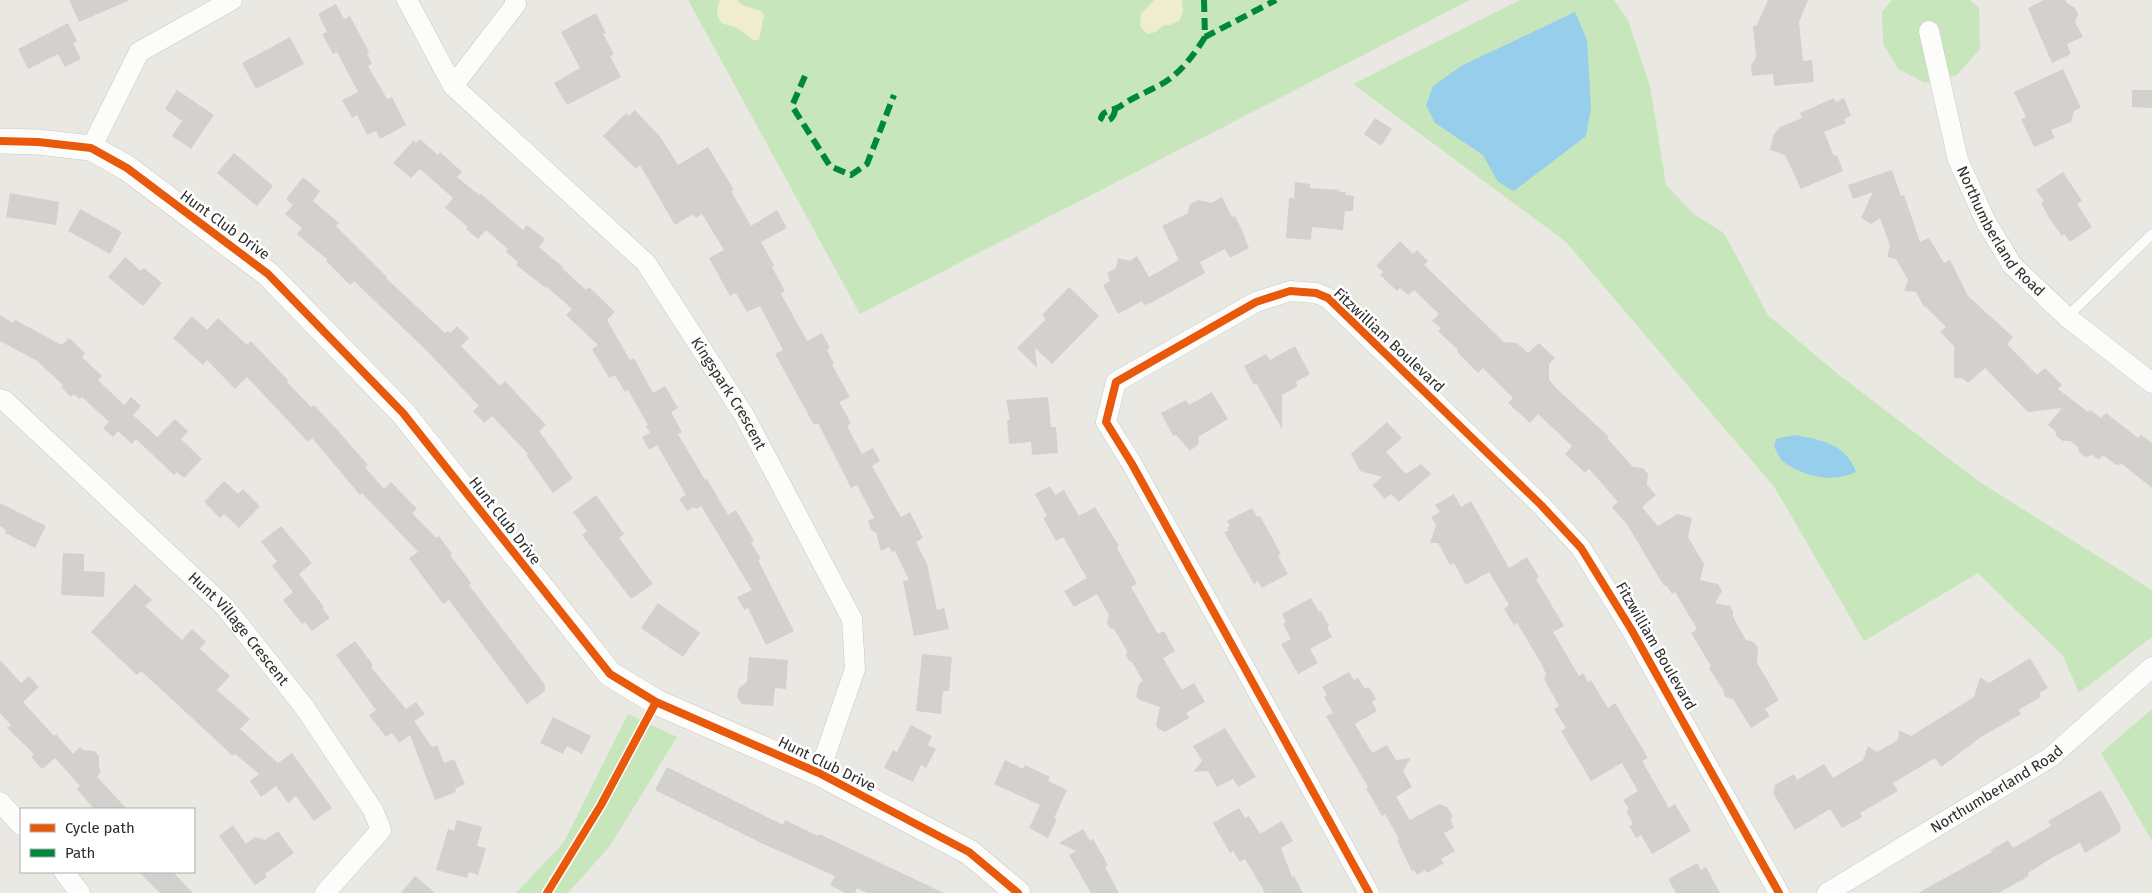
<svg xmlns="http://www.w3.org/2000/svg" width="2152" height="893" font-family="'Fira Sans',sans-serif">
<rect width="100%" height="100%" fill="#eae8e2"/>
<path fill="#c8e6bb" d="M688 0H1470L860 314Z
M1520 0H1614L1628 20 1650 86 1666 185 1695 215 1724 233 1768 315 1839 375 1981 483 2152 590V637L2079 693 2063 656 1978 573 1864 641 1775 488 1566 242 1353 84Z
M1892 0H1970L1979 8 1980 49 1957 75 1925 83 1898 69 1883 44 1882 12Z
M2152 709V841L2101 753Z
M628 714 677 737 610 846 568 893H516L564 842Z"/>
<path fill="#efecd0" d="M720 0H737L742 5 761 11 764 15 759 40H753C743 32 735 25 723 24 715 16 716 10 720 0Z
M1154 0H1182L1183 12 1179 21 1170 25H1164L1156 32 1147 34 1140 26 1141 14Z"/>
<path fill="#96ceec" d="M1575 12 1587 40 1591 108 1586 136 1514 191 1498 182 1483 155 1435 123 1426 105 1433 86 1463 65Z
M1795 435C1822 440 1846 444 1856 472 1834 483 1805 477 1785 463 1780 460 1777 452 1774 446L1776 439Z"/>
<path fill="#d3d1cd" d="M69 0H130L79 22Z
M1768 0H1808L1799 22 1803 61 1812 60 1814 82 1774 86 1773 74 1752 76 1751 66 1756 57 1753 26 1757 25Z
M2044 0H2065L2068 4 2075 8 2078 14 2075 22 2083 37 2067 44 2071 54 2052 63 2028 8Z
M336 4 344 19 350 16 369 52 367 54 372 64 368 66 387 99 392 97 406 125 380 139 376 131 367 135 357 115 352 118 342 100 358 92 337 52 333 54 322 34 327 32 318 14Z
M596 13 606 33 603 34 614 54 610 56 621 77 567 105 554 83 580 68 561 32Z
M68 23 77 41 73 43 81 59 65 67 58 54 28 69 18 49Z
M290 37 304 64 256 89 242 63Z
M2063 69 2081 108 2074 111 2071 122 2051 130 2055 138 2034 147 2021 119 2026 117 2014 92Z
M177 90 214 115 191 149 172 136 182 121 165 109Z
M2132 90H2152V108L2132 107Z
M1834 98 1836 102 1844 98 1851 116 1844 119 1846 123 1824 132 1834 156 1837 155 1843 171 1801 189 1785 155 1770 150 1774 134 1780 127 1802 118 1800 113Z
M635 110 661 138 678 165 708 147 734 190 731 191 751 226 777 210 787 228 761 242 774 265 772 267 785 291 781 294 807 341 822 333 830 348 827 350 834 364 832 365 850 397 839 402 851 423 847 426 862 454 873 448 880 461 872 466 895 507 901 517 910 512 923 538 916 542 927 564 937 610 944 608 949 629 914 636 903 581 909 580 895 551 892 552 889 547 881 551 876 533 871 530 868 521 874 518 857 485 851 488 818 423 814 425 775 354 783 350 760 306 747 312 736 293 730 296 709 258 724 250 702 214 696 218 693 214 675 225 640 165 636 169 603 136 626 113 629 116Z
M1375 118 1392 129 1381 146 1364 134Z
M420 139 438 155 440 152 462 172 457 177 479 195 481 194 523 230 527 225 545 239 539 247 563 267 562 268 586 290 589 287 615 312 607 320 630 360 634 358 653 393 665 386 678 408 671 412 682 432 678 434 705 480 707 479 728 515 736 510 754 541 751 543 761 559 758 560 794 631 766 645 748 608 744 610 737 597 752 590 701 506 696 509 694 507 687 511 679 499 686 495 657 445 649 450 642 437 650 433 646 426 648 425 628 390 625 392 615 375 609 378 592 349 598 345 566 315 572 309 547 287 546 288 516 265 518 262 506 252 508 249 486 230 478 239 466 229 468 227 445 208 453 198 420 169 411 178 393 163 414 140 416 143Z
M234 153 273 186 257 206 217 173Z
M1892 170 1901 196 1904 195 1920 242 1929 238 1944 263 1950 260 1968 296 2013 337 2007 344 2037 375 2045 368 2062 385 2058 389 2088 412 2090 410 2101 418 2106 413 2138 438 2141 435 2152 443V488L2122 464 2116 465 2103 455 2099 460 2092 455 2085 457 2079 452 2078 447 2070 441H2063L2056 436V432L2048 425 2062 408 2028 412 1985 368 1968 383 1962 378H1954V346L1940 332 1946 327 1925 306 1924 307 1916 292 1904 291 1908 280 1896 259 1887 257 1890 246 1880 218 1871 224 1861 218 1873 192 1853 199 1848 185Z
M2063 172 2082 201 2077 204 2092 227 2070 242 2064 234 2062 236 2050 219 2041 203 2044 201 2036 190Z
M303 177 320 191 313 201 339 223 336 226 387 277 386 278 445 333 448 331 450 333 457 326 469 338 461 346 500 386 505 381 546 425 539 431 573 478 553 493 526 455 528 454 492 416 484 423 473 411 479 406 427 351 354 281 350 285 326 261 328 260 297 234 302 228 285 214 293 205 286 199Z
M1295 182 1310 184V188L1340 190 1339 192H1346L1345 195 1354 196 1353 211H1345L1343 230 1312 227 1311 240 1286 238 1289 198H1294Z
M10 193 59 202 56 225 6 217Z
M1222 197 1232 217 1235 216 1246 239H1245L1249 248 1230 258 1225 249 1200 262 1205 273 1151 303 1144 305 1142 301 1118 314 1103 285 1110 281 1107 273 1116 268 1118 258 1130 261 1137 256 1149 277 1179 260 1162 226 1188 213 1190 204 1198 200 1211 203Z
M80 209 122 232 110 254 68 231Z
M1400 241 1413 254 1417 250 1428 261 1424 265 1504 342 1517 343 1528 353 1539 343 1555 358 1549 364V379L1554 386 1609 437 1607 438 1633 467 1643 468 1648 474 1647 485 1656 495 1642 507 1658 526 1678 514 1692 518 1688 537 1704 564 1700 580 1718 584 1722 591 1715 603 1730 606 1733 612V617L1746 640 1754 642 1758 648 1757 663 1779 700 1765 709 1770 716 1751 728 1733 699 1725 697 1723 690 1709 668 1711 666 1691 633 1697 629 1675 592 1672 594 1666 585 1664 586 1628 526 1612 507 1618 502 1589 469 1585 473 1565 454 1572 446 1538 414 1530 423 1508 403 1513 398 1483 368 1478 373 1457 352 1458 350 1438 331 1441 328 1432 321 1439 314 1414 290 1408 295 1400 288 1397 291 1380 275 1383 272 1376 266Z
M125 257 141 271 144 268 162 283 143 306 108 277Z
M1069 287 1099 316 1052 364 1035 348 1037 368 1017 348 1046 319 1042 315Z
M0 315 13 323 15 320 62 345 69 338 85 353 82 357 102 376 98 380 124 405 131 397 141 406 133 415 157 437 175 419 188 431 181 439 202 459 184 478 177 472 174 475 136 439 132 444 118 431 113 437 103 428 109 422 82 397 79 399 74 394 71 397 61 387 63 385 37 361 0 341Z
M192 316 207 330 218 318 247 345 251 341 288 380 287 382 311 407 314 405 341 434 368 465 365 467 384 489 391 482 417 509 412 513 436 538 439 536 452 554 450 555 471 583 469 585 545 685V691L527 704 449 600 443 604 409 558 418 552 362 493 360 495 312 438 308 442 247 377 235 389 207 360 203 365 173 338Z
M1295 346 1310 374 1296 382 1298 386 1282 395V429L1256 383 1254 385 1244 366 1266 354 1270 360Z
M1212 392 1228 419 1198 437 1199 444 1190 451 1176 435 1173 436 1161 413 1186 400 1189 405Z
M1048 397 1051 427H1056L1058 453 1032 455 1031 442 1009 444 1007 420H1010L1006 400Z
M1387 422 1402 438 1386 452 1406 474 1421 464 1431 474 1399 502 1391 494 1385 499 1372 485 1382 477 1360 471 1351 454Z
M224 481 238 494 243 489 260 506 239 528 224 514 220 518 204 502Z
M1050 486 1055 495 1064 490 1079 516 1095 507 1119 546 1117 548 1137 584 1131 587 1158 634 1164 631 1175 651 1163 658 1182 690 1194 683 1205 702 1186 713 1189 718 1165 732 1159 729 1156 725 1160 707 1139 700 1136 696 1139 684 1143 681 1132 662 1129 661 1126 655 1127 651 1114 629 1110 628 1107 623 1109 615 1097 594 1074 607 1064 591 1087 578 1063 537 1056 541 1043 518 1047 516 1035 494Z
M1454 494 1461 507 1471 501 1509 568 1527 557 1539 577 1536 579 1564 626 1553 632 1579 676 1583 673 1588 682 1591 680 1608 708 1615 703 1648 758 1642 761 1669 808 1675 804 1691 831 1652 854 1641 835 1636 838 1629 826 1633 824 1626 811 1629 809 1623 800 1638 791 1622 763 1591 781 1561 731 1566 728 1554 709 1559 706 1544 679 1546 674 1541 663 1517 623 1514 625 1504 609 1509 605 1489 572 1466 585 1454 563 1450 565 1438 543H1430L1436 525 1431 517 1440 512 1435 505Z
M596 495 624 534 619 538 653 584 631 599 582 535 587 531 573 512Z
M0 503 46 526 35 548 5 533 6 530 0 526Z
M1252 508 1257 517 1260 516 1281 554 1278 556 1288 574 1262 588 1258 581 1254 584 1224 532 1229 530 1227 528 1230 526 1227 521Z
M281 526 312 563 299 574 324 607 322 608 330 618 312 631 305 622 302 624 283 600 293 592 272 566 277 561 261 542Z
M63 553 84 554V571L105 572 104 597 61 595Z
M135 584 152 600 145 606 182 640 192 629 206 642 200 649 230 676 217 690 250 719 240 729 278 763 292 753 332 808 314 821 296 796 288 803 276 786 261 797 250 781 259 774 235 754 233 756 164 692 141 671 137 675 91 632Z
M1311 598 1319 612 1321 611 1329 626 1327 627 1332 637 1310 649 1318 663 1298 674 1281 644 1291 639 1283 624 1286 622 1282 614Z
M658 603 700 633 683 657 641 628Z
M355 641 373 665 371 667 406 709 416 702 425 714 414 721 432 747 437 745 444 763 454 759 465 784 455 789 456 792 435 800 410 735 399 743 392 733 386 737 369 715 376 710 336 655Z
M922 654 952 657 949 691H943L941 714 916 711Z
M749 657 788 660 786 689 775 688 773 706 742 704 737 697 739 688 747 682Z
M2030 658 2048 688 2039 693 2041 697 2018 710 2021 714 1981 737 1941 767 1935 758 1893 783 1898 791 1860 813 1862 817 1842 828 1830 809 1795 830 1773 793 1775 785 1794 774 1797 780 1824 764 1833 778 1863 760 1868 746 1877 752 1898 740 1899 730 1911 736 1974 697 1980 677 1989 683Z
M0 660 21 683 29 676 39 687 23 702 54 736 56 734 73 754 80 747 83 750 94 751 99 756V768L101 771 97 777 127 809H94L77 789 80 786 55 758 42 769 31 757 34 754 7 728 11 725 0 713Z
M1349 672 1354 680 1358 678 1365 689 1369 687 1376 699 1372 702 1377 711 1355 724 1372 753 1387 745 1396 760 1411 758 1403 771 1412 787 1396 797 1410 820 1439 804 1447 807 1452 815 1451 821 1454 828 1444 833 1455 851 1441 859 1444 863 1427 873 1425 870 1417 875 1414 870 1412 871 1397 840 1399 839 1385 814 1382 816 1366 788 1368 787 1326 716 1333 713 1324 697 1327 695 1322 687Z
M553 717 591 736 582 754 567 746 563 754 540 743Z
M911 725 932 736 928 745 936 749 926 768 921 765 913 782 884 768 893 750 897 752Z
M1225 728 1256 777 1238 787 1233 779 1217 787 1208 771 1193 772 1202 761 1193 746Z
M1005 760 1023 769 1025 765 1050 777 1048 781 1067 790 1054 818 1057 819 1048 838 1029 828 1040 805 994 784Z
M667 767 783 825 785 820 818 836 819 834 944 893H867L857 888 855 893H845L830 885 835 876 761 843 655 790Z
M2101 790 2121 826 2120 832 2085 853 2080 843 2053 857 2028 873 2029 876 1998 893H1918L1992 852 1991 850 2008 840 2013 848 2051 826 2048 821Z
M1239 808 1245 818 1249 816 1260 834 1282 821 1293 841 1281 848 1292 877 1294 876 1303 893H1265L1245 859 1240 862 1233 851 1230 853 1213 823Z
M457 820 482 827 477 846 486 848 478 875 469 872 467 878 436 870 448 829 454 831Z
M233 825 246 844 255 837 265 840 278 831 294 853 265 874 267 877 255 885 219 836Z
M1083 829 1090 841 1093 839 1108 865 1105 867 1119 893H1091L1069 855 1076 851 1059 843Z
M1697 863 1701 870 1706 867 1720 893H1676L1668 879Z
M139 872H173L193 893H160Z
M415 876 435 893H401Z"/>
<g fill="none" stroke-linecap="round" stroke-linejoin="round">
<defs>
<path id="service" d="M2067 317 2152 234"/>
<g id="minor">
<path d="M407 0 453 86"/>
<path id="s1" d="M515 0 516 4 453 86 646 263 744 415 852 619 855 669 819 773"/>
<path id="s2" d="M1929 31 1958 160 1986 222 2012 265 2067 317 2152 383"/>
<path d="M91 148 139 52 232 0"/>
<path id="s3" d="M0 399 5 401 225 607 305 708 373 810 381 830 325 893"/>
<path d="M0 802 21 825"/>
<path d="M64 872 80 893"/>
<path d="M1369 893 1132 464 1106 422 1116 382 1256 302 1290 291 1316 293 1328 298 1541 505 1581 548 1631 629 1779 893"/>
<path id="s4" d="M1827 893 2051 757 2152 667"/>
</g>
<path id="tertiary" d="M0 141 38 142 91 148 127 168 268 274 403 413 610 674 656 702 819 773 969 852 1018 893"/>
</defs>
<use href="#service" stroke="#c8c7c7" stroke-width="11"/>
<use href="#minor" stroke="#c8c7c7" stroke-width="21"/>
<use href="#tertiary" stroke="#c8c7c7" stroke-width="26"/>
<use href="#service" stroke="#fcfcfb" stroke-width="10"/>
<use href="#minor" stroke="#fcfcfb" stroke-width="20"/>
<use href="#tertiary" stroke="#fcfcfb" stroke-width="25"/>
<path stroke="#00873e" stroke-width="6" stroke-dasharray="12 6" stroke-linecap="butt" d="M1204 0 1205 37 1276 0
M805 76 792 106 830 166 851 175 867 164 894 95
M1115 110C1114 117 1112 119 1106 121L1101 118C1103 109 1115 111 1122 105 1134 97 1147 92 1160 85 1179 75 1194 55 1205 37"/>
<defs>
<path id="cycleway" d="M0 141 38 142 91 148 127 168 268 274 403 413 610 674 656 702 819 773 969 852 1018 893
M547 893 601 805 656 702
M1369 893 1132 464 1106 422 1116 382 1256 302 1290 291 1316 293 1328 298 1541 505 1581 548 1631 629 1779 893"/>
</defs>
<use href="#cycleway" stroke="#fff" stroke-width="11"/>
<use href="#cycleway" stroke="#e8590c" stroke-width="8"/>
</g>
<g text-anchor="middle" stroke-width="5" stroke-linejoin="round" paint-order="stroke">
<g font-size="15" fill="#2c2c2c" stroke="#fff">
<text transform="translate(225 225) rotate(36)" y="5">Hunt Club Drive</text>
<text dy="5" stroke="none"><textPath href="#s2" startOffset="216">Northumberland Road</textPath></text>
<text transform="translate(1389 340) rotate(43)" y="5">Fitzwilliam Boulevard</text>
<text dy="5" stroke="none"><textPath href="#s1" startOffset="524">Kingspark Crescent</textPath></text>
<text transform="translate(505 521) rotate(52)" y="5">Hunt Club Drive</text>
<text dy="5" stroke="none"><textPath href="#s3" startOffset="332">Hunt Village Crescent</textPath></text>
<text transform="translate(1656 646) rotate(60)" y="5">Fitzwilliam Boulevard</text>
<text transform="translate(827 764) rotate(26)" y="5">Hunt Club Drive</text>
<text dy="5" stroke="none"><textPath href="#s4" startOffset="199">Northumberland Road</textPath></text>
</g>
</g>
<rect x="20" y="808" width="175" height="65" fill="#ffffff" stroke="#ababab"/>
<rect x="30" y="824" width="25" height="8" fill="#e8590c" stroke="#ababab"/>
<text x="65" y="833" font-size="15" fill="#2c2c2c">Cycle path</text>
<rect x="30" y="849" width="25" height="8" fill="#00873e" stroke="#ababab"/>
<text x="65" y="858" font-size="15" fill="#2c2c2c">Path</text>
</svg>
